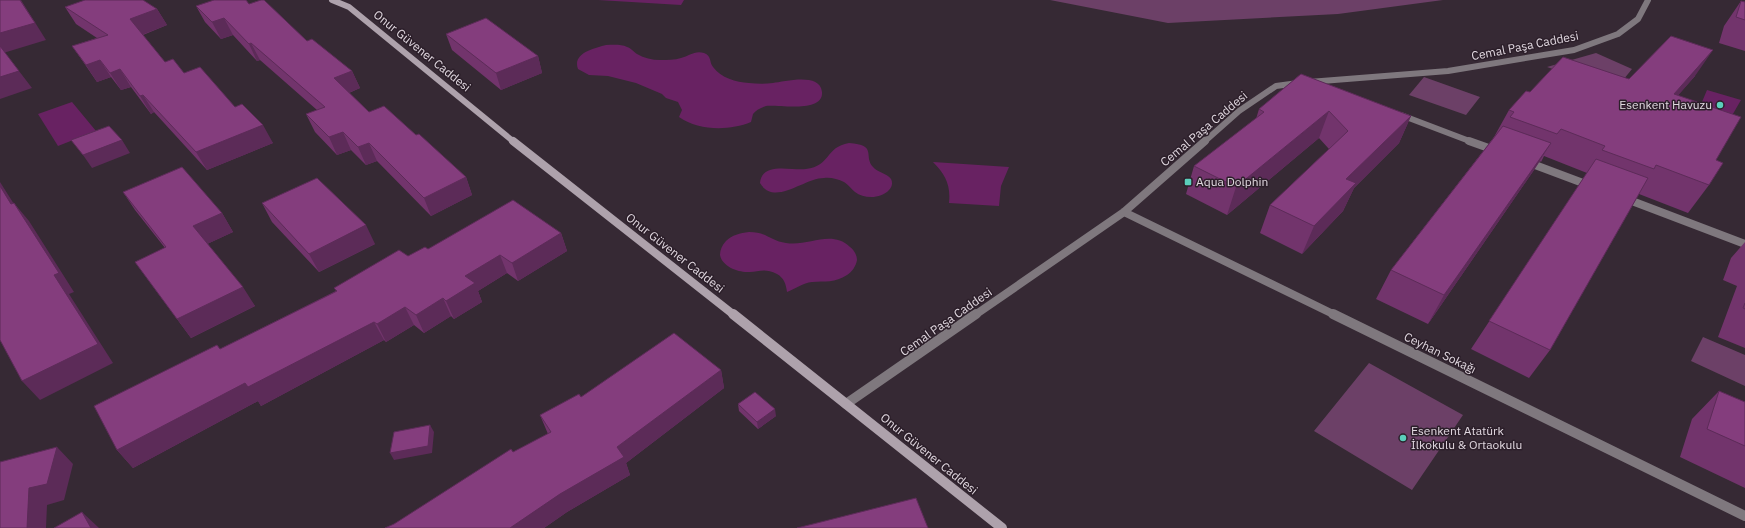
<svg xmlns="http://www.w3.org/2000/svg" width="1745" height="528" font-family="'IBM Plex Sans',sans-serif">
<rect width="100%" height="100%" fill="#362934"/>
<path fill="#6c4067" d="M1050 0H1443L1338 14 1168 23Z
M1596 53 1632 69 1615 90 1547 67Z
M1424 77 1480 97 1466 115 1409 95Z
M1703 337 1745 355V386L1691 361Z
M1369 363 1463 415 1412 490 1314 431Z"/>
<path fill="#682262" d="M598 0H684L681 5Z
M606 45C613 45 621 44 627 47 631 48 634 52 637 54 644 58 652 60 660 60 667 60 675 60 681 58 689 56 695 50 704 53 712 56 709 62 713 67 721 78 736 82 749 83 757 84 765 84 773 83 784 82 820 72 822 92 824 114 776 104 766 106 760 108 756 110 753 114L751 122C729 131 699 131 679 117L682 110 678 102 666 98 662 94 636 83 608 76 589 75 578 69C572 53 595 48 606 45Z
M1707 90 1741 100 1730 119 1699 109Z
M72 102 96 131 58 146 38 114Z
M849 143C878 145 863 156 873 167 878 173 887 173 891 179 893 183 892 187 889 190 881 199 864 199 855 192 851 189 849 185 844 182 838 179 830 177 824 178 804 178 774 207 760 183 762 161 792 171 806 169 831 166 825 147 849 143Z
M933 162 1009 167 1001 186 999 206 949 203C951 185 945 174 933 162Z
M749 232C767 232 771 241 786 243 808 247 831 229 850 247 854 250 857 255 857 260 856 266 852 272 847 275 835 283 825 281 812 282 803 283 795 289 787 292 786 284 784 278 777 274 763 267 758 273 747 272 737 272 722 266 720 255 720 250 722 245 726 241 732 235 740 233 749 232Z"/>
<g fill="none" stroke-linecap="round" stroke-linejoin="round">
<path stroke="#7f787e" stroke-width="6" d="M1309 82 1448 71 1574 50 1618 34 1638 19 1648 0
M1401 115 1472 142
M1204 142 1239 111 1276 86 1298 83"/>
<path stroke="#7f787e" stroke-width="8" d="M1469 141 1497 151
M1527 162 1591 186
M1624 198 1745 244
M1124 212 1335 315
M975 315 1124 212 1205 141"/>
<path stroke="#7f787e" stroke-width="10" d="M1333 314 1745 516
M846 404 976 314"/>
<path stroke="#aea2ac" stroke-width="6" d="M332 0 349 7 514 142"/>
<path stroke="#aea2ac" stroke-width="8" d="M513 141 734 315"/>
<path stroke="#aea2ac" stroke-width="10" d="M733 314 1002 528"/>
</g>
<path fill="#72346c" d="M1741 1 1745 2V51L1719 43 1724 26Z
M249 4 352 71 360 88 349 93 369 112 416 135 466 177 472 195 431 216 377 161 366 165 351 150 337 155 315 132 306 114 317 110 260 60 257 61 233 35 221 39 205 22 196 6Z
M65 7 157 9 167 25 143 35 165 62 184 73 235 107 273 143 207 170 154 112 151 114 131 87 121 90 111 77 97 82 84 63 72 46 97 38 76 24Z
M446 34 538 56 542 73 501 90 452 50Z
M1301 74 1411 116 1399 143 1354 188 1343 211 1302 254 1260 233 1270 205 1329 149 1319 138 1227 215 1186 194 1194 166 1256 119 1259 109Z
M1695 76 1678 95 1716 160 1709 185 1688 213 1639 194 1550 350 1529 378 1471 349 1587 173 1544 156 1541 162 1540 161 1534 170 1428 324 1376 299 1391 270 1494 137 1509 110 1629 79Z
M123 192 222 213 233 232 207 244 255 306 191 338 135 262 165 248 135 210Z
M262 203 375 244 319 272 272 222Z
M561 233 567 251 518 281 507 273 478 291 482 302 454 319 451 316 424 333 414 325 386 342 384 340 261 406 258 401 133 468 117 450 220 349 336 291 334 288 428 249Z
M1745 242V348L1718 337 1737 286 1723 280 1731 258Z
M721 370 724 388 626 463 630 475 567 512 544 528H385L394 524 513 452 548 434 540 415 581 397Z
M1719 391 1745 402V488L1680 457 1692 419Z
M738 404 776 416 758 429 739 411Z"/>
<path fill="#5c2b58" d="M21 0 46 40 0 54V33Z
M157 9 167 25 139 36 130 19Z
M224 18 233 35 221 39 212 22Z
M251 43 260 60 257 61 249 44Z
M1713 50 1695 76 1656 121 1674 94Z
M538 56 542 73 501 90 496 73Z
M100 60 111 77 97 82 86 65Z
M120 69 131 87 121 90 110 73Z
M19 71 32 88 0 99V77Z
M352 71 360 88 341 96 334 78Z
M143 95 154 112 151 114 140 96Z
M1329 111 1319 138 1227 215 1236 187Z
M1411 116 1399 143 1354 188 1343 211 1302 254 1314 226 1346 179Z
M263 125 273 143 207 170 196 152Z
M343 132 351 150 337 155 329 137Z
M122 140 130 153 92 168 83 155Z
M369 143 377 161 366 165 358 147Z
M1551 143 1534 170 1428 324 1444 295Z
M466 177 472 195 431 216 424 198Z
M0 182 26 223 11 204 0 186Z
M14 203 29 221 74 292 69 294 113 363 40 400 22 381Z
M222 213 233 232 205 245 193 226Z
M366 225 375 244 319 272 309 254Z
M561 233 567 251 518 281 512 263Z
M500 255 507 273 478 291 482 302 454 319 446 301 465 276Z
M243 287 255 306 191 338 177 319Z
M443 298 451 316 424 333 416 315Z
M405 307 414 325 386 342 377 324Z
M374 322 384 340 261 406 258 401 133 468 117 450 245 383Z
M721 370 724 388 626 463 630 475 567 512 544 528H510L617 447Z
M775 409 776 416 758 429 757 422Z
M430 425 434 432 432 453 394 460 390 453Z
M57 447 73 464 64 500 47 505 46 528H27L29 488Z
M82 512 99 528H91Z"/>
<path fill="#843d7d" stroke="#5c2b58" d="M0 0H20L35 23 0 33Z
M85 0H143L157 9 130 19 165 62 173 59 184 73 200 67 235 107 242 104 263 125 196 152 143 95 140 96 120 69 110 73 100 60 86 65 72 46 108 35 65 7Z
M214 0H246L249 4 261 0H264L307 41 312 39 352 71 334 78 369 112 384 106 416 135 419 134 466 177 424 198 369 143 358 147 343 132 329 137 306 114 325 107 251 43 249 44 224 18 212 22 196 6Z
M1741 1 1745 2V20L1736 17Z
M486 18 538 56 496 73 446 34Z
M1671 36 1713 50 1674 94 1741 117 1716 160 1723 163 1709 185 1656 165 1654 169 1602 150 1605 146 1561 129 1557 134 1510 117 1514 112 1509 110 1526 91 1530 92 1563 57 1629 79Z
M0 46 19 71 0 77Z
M1301 74 1411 116 1346 179 1356 183 1314 226 1270 205 1348 131 1329 111 1236 187 1194 166 1264 112 1259 109Z
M109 126 122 140 83 155 71 140Z
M1503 126 1551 143 1444 295 1391 270Z
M1596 159 1648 178 1550 350 1489 321Z
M182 167 222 213 193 226 243 287 177 319 135 262 166 247 123 192Z
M317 178 366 225 309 254 262 203Z
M0 186 11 204 14 203 59 273 54 275 98 344 22 381 0 340Z
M513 200 561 233 512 263 500 255 465 276 475 283 446 301 443 298 416 315 405 307 377 324 374 322 248 387 245 383 117 450 94 406 217 345 220 349 337 291 334 288 399 250 408 256 425 247 428 249Z
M1745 303V309L1743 308Z
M674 333 721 370 617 447 624 457 560 494 510 528H385L394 524 511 449 513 452 551 432 540 415 579 394 581 397Z
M1719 391 1745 402V446L1707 429Z
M755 392 775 409 757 422 738 404Z
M430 425 428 446 390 453 394 432Z
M57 447 47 484 29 488 27 528H0V462Z
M916 498 928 528H797Z
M82 512 91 528H54Z"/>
<g fill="#5bcebb" stroke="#2c1f2a" stroke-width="1.5">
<circle cx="1720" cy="105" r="4"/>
<rect x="1184" y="178" width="8" height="8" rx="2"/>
<circle cx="1403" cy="438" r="4"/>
</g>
<g text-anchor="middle" stroke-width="3" stroke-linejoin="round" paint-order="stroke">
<g font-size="12" fill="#e1d8e0" stroke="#2c1f2a">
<text transform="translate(1525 46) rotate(-11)" y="4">Cemal Paşa Caddesi</text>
<text transform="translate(422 51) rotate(39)" y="4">Onur Güvener Caddesi</text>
<text transform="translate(1204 129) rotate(-40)" y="4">Cemal Paşa Caddesi</text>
<text transform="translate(675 253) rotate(38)" y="4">Onur Güvener Caddesi</text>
<text transform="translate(946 322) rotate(-35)" y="4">Cemal Paşa Caddesi</text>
<text transform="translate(1440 353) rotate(26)" y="4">Ceyhan Sokağı</text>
<text transform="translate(929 454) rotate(39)" y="4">Onur Güvener Caddesi</text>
</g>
<g font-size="12" fill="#e1d8e0" stroke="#2c1f2a" text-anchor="start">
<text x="1712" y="109" text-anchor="end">Esenkent Havuzu</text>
<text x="1196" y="186">Aqua Dolphin</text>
<text x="1411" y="435">Esenkent Atatürk<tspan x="1411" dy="14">İlkokulu &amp; Ortaokulu</tspan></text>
</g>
</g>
</svg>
